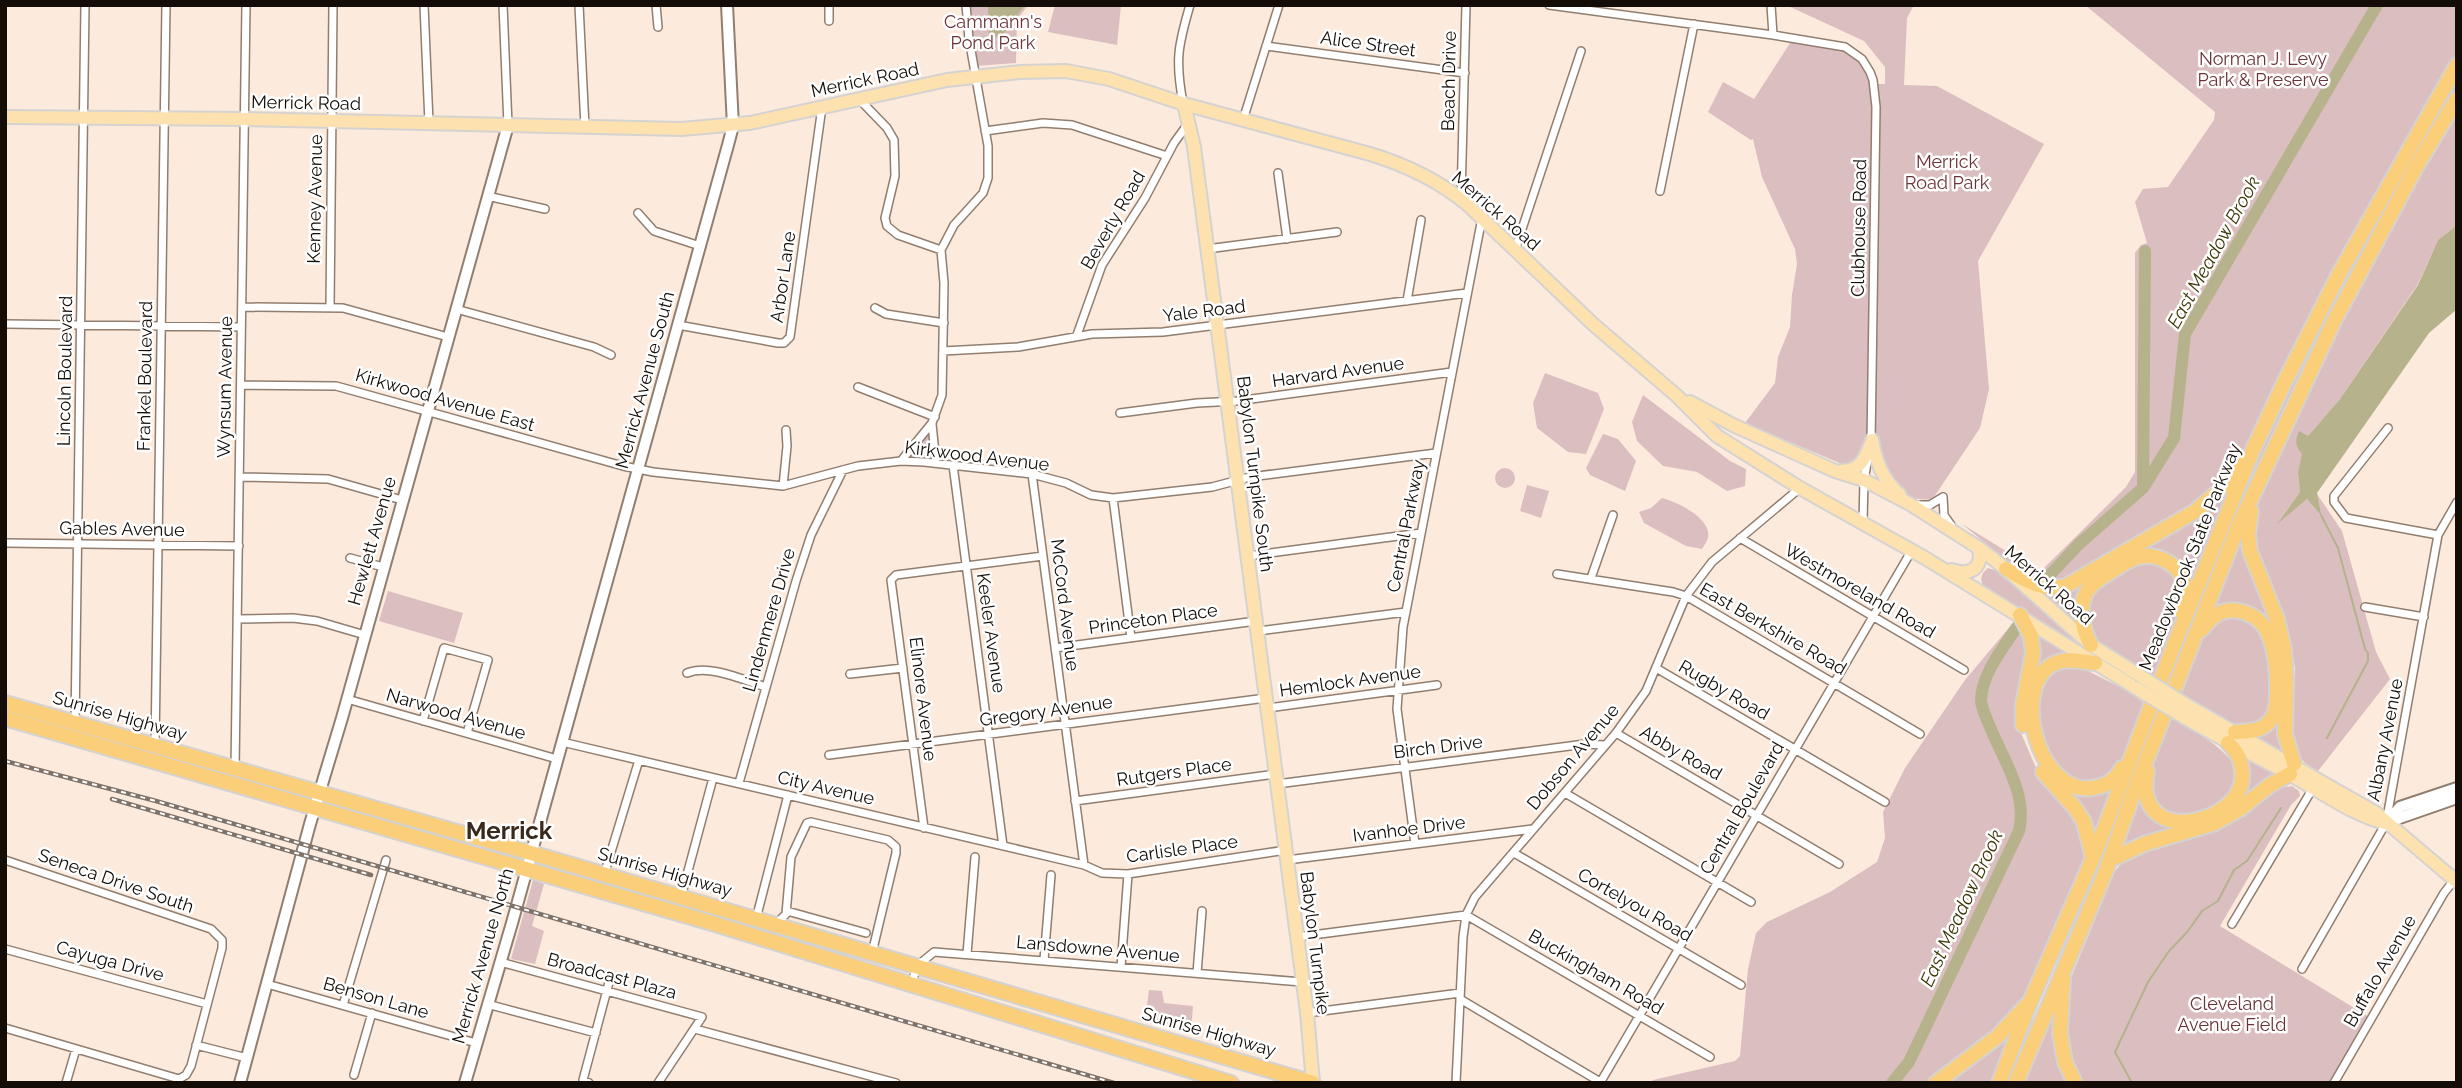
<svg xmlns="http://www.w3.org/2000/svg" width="2462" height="1088" font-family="Raleway,sans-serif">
<rect width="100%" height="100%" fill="#fceadd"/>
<path fill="#dbbebf" d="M967 5H1028L1017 20 1016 63 975 66Z
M1055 5H1121L1117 45 1048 32Z
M1786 5H1914L1907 18 1904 85 1937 86 2044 144 1978 261 1989 389 1980 428 1932 500 1909 498 1886 474 1874 444 1877 84H1885V67L1864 41Z
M2085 5H2457V53L2390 168 2293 352 2276 380 2244 452 2226 479 2209 496 2071 577 2052 586 2024 575 1962 524 2040 572 2126 487 2135 472V253L2141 245 2147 243 2135 202 2143 189 2168 187 2214 120 2215 112Z
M1792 40C1818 45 1853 45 1867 71 1870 77 1871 86 1873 92L1869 439 1859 462 1849 467 1745 423 1775 383 1778 357 1790 327 1792 295 1797 264 1795 249 1762 177 1753 139 1751 140 1708 112 1723 82 1754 99Z
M2457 78V86L2337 303 2291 396 2198 608 2196 606C2217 556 2236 504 2259 454 2317 325 2383 199 2457 78Z
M2457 108V225L2438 240 2418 284 2340 399 2308 436 2298 474 2300 492 2279 521 2307 499 2320 513 2317 494 2342 531 2376 652 2390 679 2318 771 2305 763 2295 751 2291 738 2295 668 2287 627 2270 582 2256 553 2253 515 2300 409 2306 391 2369 266Z
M1545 373 1598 393 1604 409 1586 454 1568 452 1537 428 1533 403Z
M1643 395 1730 461 1746 469 1745 486 1727 491 1697 472 1663 466 1637 441 1632 422Z
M930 429 934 461 903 459Z
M1603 434 1618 439 1636 461 1625 491 1590 475 1586 468Z
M1495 478a10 10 0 1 1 20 0a10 10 0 1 1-20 0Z
M1527 485 1549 491 1541 518 1520 511Z
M2229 490 2188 597 2187 584 2149 553 2097 578 2080 625H2075L2031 586 2045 591Z
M1662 498C1677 502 1712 518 1708 538 1707 542 1704 545 1702 549L1686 546 1644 523 1639 512 1651 508Z
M2243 530 2245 531C2246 571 2271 606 2280 645 2287 681 2278 717 2285 753L2253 738V735C2291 727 2285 650 2267 625 2262 618 2253 612 2245 609 2233 605 2220 614 2209 613Z
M2138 562 2164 565 2180 583 2179 612 2157 677 2140 672 2124 662 2097 640 2086 625 2089 595 2095 586Z
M1988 568 2001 572 2107 665 1986 589C1979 582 1980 574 1988 568Z
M388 591 463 613 454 643 379 621Z
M2219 617H2248L2267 639 2273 706 2263 725C2255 725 2247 727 2240 725 2223 722 2192 703 2180 691L2203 633Z
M2012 624 2023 635 2025 651 2017 703 2021 733 2039 775 2077 817 2084 838V857L2022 1004 2008 1020 1928 1083H1651L1653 1080 1735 1061 1740 1056 1748 969 1756 933 1767 922 1830 892 1877 862 1885 838 1883 812 1905 768 1965 680Z
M2038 633 2079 659 2070 658 2032 685 2050 773 2110 788 2113 791 2094 845C2072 812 2026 757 2026 718 2025 690 2034 660 2038 633Z
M2055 667 2082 668 2122 688 2148 705C2140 718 2120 771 2114 775 2106 781 2092 783 2082 787L2050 763 2035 725 2044 676Z
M2168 717C2192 729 2228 748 2239 773L2225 804 2184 821 2153 807 2151 770Z
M2245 758 2277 776 2225 815 2121 848 2143 784 2164 823 2229 808Z
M2277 786 2279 788 2292 786 2299 791 2300 796 2291 805 2220 926 2369 1017 2331 1083H2077L2063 1029 2070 980 2115 871 2126 858Z
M533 880 544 884 532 926 544 931 535 964 511 959Z
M1149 990 1162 991 1164 1003 1193 1006 1191 1033 1145 1020Z
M2057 1005 2070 1083H2023L2026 1070Z
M2009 1030 2013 1034 1992 1083H1943Z"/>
<path fill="#b6b28c" d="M988 5H1025L1002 36 989 38Z
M2457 225V309L2429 333 2317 493 2321 515 2307 499 2277 524 2300 492 2298 473 2302 454C2295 446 2295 441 2299 431L2308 436 2340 399 2418 285 2438 240Z"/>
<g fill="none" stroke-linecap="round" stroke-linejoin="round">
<path stroke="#b6b28c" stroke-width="2" d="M2321 515 2338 548 2365 649 2368 653V661L2327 738
M2132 1083 2115 1052 2148 982 2169 951 2188 931 2202 911 2218 901 2234 870 2247 861 2281 808"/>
<path stroke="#b6b28c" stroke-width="12" d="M2143 488 2145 251
M2047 578 2079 544 2143 488 2174 438 2185 334 2377 5
M1892 1083 1909 1062 2019 831C2028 795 2003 759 1990 727 1987 719 1982 710 1981 701 1981 675 2003 648 2017 627"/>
<defs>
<path id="street" d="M424 5 429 123
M503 5 508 125
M579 5 585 127
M656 5 658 27
M1549 5 1773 35 1845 47 1862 59 1870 72 1873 80 1876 107 1871 443
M1771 5 1773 35
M829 21V5
M1266 46 1465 73
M860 100 887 128 894 140 895 176 885 218 887 226 898 235 941 250
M1183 103C1175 60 1178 46 1190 5
M1243 120 1279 5
M985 131 1043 123 1072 125 1167 156
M1278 173 1287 239
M1660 191 1694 24
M487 196 545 209
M1461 198 1466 5
M638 213 654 231 700 246
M1207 249 1337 232
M1515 250 1581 51
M1407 301 1421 220
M242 307 343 308 448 337
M330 308 333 5
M875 308 886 314 944 323
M456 309 594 347 611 355
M5 324 241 327
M678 325 778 343H784L790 337 822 107
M1077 335 1102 265 1145 198 1174 143 1187 125
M943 351 1018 347 1092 334 1163 332 1467 293
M241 385 336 386 347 389 623 466 653 472 783 486 858 466 901 461 924 462 1032 474 1066 483 1091 495 1113 498 1212 487 1250 477 1436 453
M858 387 935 417
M1120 413 1197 403 1237 401 1452 372
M932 424 936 463
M2388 428 2334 496V502L2346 518 2438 535
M901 461 932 423 942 395 944 283 941 250 954 225 983 193 988 178V146L969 39 966 5
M953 465 1003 846
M1032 474 1084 865
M240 477 328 479 402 500
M783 486 787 446 786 430
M1943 497 1944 515 1951 525
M1113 498 1131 638
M1915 505H1930L1943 497
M1863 522 1864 480 1868 458
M1740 538 1964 670
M5 543 239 546
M1248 556 1421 533
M350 558 383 567
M1557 574 1673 592 1686 596 1920 734
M1591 578 1613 515
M2365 607 2424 617
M237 619 293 618 317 621 365 635
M1258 631 1406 612
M1055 648 1256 621
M1656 668 1885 802
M687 673C710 664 743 680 766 687
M850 674 903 668
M347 699 557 759
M1268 708 1437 685
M423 721 444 648 488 660 467 733
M75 725 85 5
M1616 733 1839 864
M562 742 1084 865 1102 873 1128 874 1286 850
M155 746 166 5
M829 755 1266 698
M235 769 246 5
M739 783 796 581 811 535 843 470
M1277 784 1585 744 1604 745
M1565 793 1751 902
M1075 801 1276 774
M924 828 891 580 896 575 1043 556
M1415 844 1397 709 1403 627 1482 218
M1514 853 1741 985
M5 860 211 929 222 940V948L191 1066 186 1075 179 1079 5 1028
M1287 860 1533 829
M604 875 639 760
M681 897 713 778
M787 911 866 933
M756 919 788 795
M776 924 786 914 791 857 807 823 811 822 888 840 896 847V853L872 953
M2232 924 2313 788
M1297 937 1466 915 1710 1057
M5 949 207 1004
M967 954 975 857
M1044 960 1051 875
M500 962 702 1017 658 1083
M1121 967 1128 874
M2302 969 2386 823 2438 535 2457 502
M1197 973 1202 911
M267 984 476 1043
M911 986 917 966 934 952 1302 982
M1460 999 1602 1083
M487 1004 596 1033
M343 1005 386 860
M1307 1013 1460 993
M695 1029 896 1083
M196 1045 247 1058
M354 1075 372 1013
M66 1083 76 1049
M589 1083 583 1080 611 975
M1456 1083 1463 937 1466 915 1475 897 1616 733 1646 691 1686 596 1712 562 1800 488
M1600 1083 1912 550
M2334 1083 2444 893 2455 879"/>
<path id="secondary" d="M2391 821 2457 798
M2386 823 2400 807 2457 788
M240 1083 310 824 342 718 508 125
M465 1083 512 923 728 145 733 126 727 5"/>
<path id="primary" d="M1184 104 1194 147 1307 1013 1313 1083
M5 117 244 119 681 129 750 123 947 80 1020 72 1066 71 1109 79 1184 104 1370 154C1406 165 1438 180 1467 204L1594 325 1677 396 1717 436 1800 488 1925 558 2136 688
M1690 402 1733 425 1835 471 1864 480 1910 504 1979 548 2006 569 2091 645 2139 675
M1872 440C1876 462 1883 480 1900 495
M1841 471C1861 471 1865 458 1872 441
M1951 570C1970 576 1983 569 1979 548
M2190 707 2376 813 2457 882
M2184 717C2218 737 2254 755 2289 774 2321 791 2350 814 2385 823"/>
<path id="highway" d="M2251 511 2248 535 2250 551 2277 619 2284 649 2286 681 2285 734 2294 764
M2006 569C2027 581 2042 591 2066 586L2194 512 2220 490 2242 464
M2020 615 2031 636 2033 653 2023 705V725
M2201 630C2206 625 2210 619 2216 615 2234 604 2258 614 2267 631 2275 647 2277 667 2277 684 2277 696 2278 712 2270 721 2261 732 2248 731 2235 732
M2091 645C2083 631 2078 608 2086 593 2092 582 2104 576 2115 569 2122 565 2130 559 2139 557 2159 552 2185 567 2185 590 2185 597 2183 604 2181 611
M2095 663C2083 662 2069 658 2058 662 2007 680 2037 796 2092 788 2107 786 2115 780 2122 768
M5 703 531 853 1313 1083
M5 718 712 923 1231 1083
M2147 771C2131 852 2249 824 2242 771 2241 760 2236 750 2228 743
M2043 772 2075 808 2084 822 2093 858
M2110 860 2144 844 2215 823 2240 809 2270 785 2290 774
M2063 978 2060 1033 2065 1062 2075 1083
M1936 1083 1997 1037 2027 1005
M1999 1083 2030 1002 2093 858 2176 640 2252 452 2284 383 2339 274 2457 65
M2016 1083 2105 873 2135 789 2238 527 2333 323 2416 167 2457 99"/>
</defs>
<use href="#street" stroke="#917e6f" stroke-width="10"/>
<use href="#secondary" stroke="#917e6f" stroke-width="14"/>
<use href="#primary" stroke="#d5d3d2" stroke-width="16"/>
<use href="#highway" stroke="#d5d3d2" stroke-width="18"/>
<use href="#street" stroke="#fff" stroke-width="7"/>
<use href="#secondary" stroke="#fff" stroke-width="10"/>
<use href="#primary" stroke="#fde2af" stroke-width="12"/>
<use href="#highway" stroke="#fbce7a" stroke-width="14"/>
<defs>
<path id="rail" d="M5 761 156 801 1114 1083
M112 799 371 875"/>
</defs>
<use href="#rail" stroke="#7e7269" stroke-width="4.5"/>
<use href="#rail" stroke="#fff" stroke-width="2" stroke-dasharray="5" stroke-linecap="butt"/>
<defs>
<path id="primary-bridge" d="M2139 675 2190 707
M2136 688 2184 717"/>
</defs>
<use href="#primary-bridge" stroke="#d5d3d2" stroke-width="16" stroke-linecap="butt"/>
<use href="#primary-bridge" stroke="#fde2af" stroke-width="12"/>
</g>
<g text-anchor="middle" stroke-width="5" stroke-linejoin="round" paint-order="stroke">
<g font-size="18" fill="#6c3238" stroke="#fff">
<text x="993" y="28">Cammann's<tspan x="993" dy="21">Pond Park</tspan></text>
<text x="2263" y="65">Norman J. Levy<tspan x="2263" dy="21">Park &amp; Preserve</tspan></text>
<text x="1947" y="168">Merrick<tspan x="1947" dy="21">Road Park</tspan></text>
<text x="2232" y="1010">Cleveland<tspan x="2232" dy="21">Avenue Field</tspan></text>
</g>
<g font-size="18" fill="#130c07" stroke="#fff">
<text transform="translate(1368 44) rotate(8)" y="6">Alice Street</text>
<text transform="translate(865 80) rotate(-12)" y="6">Merrick Road</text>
<text transform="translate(1449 81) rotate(-89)" y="6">Beach Drive</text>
<text transform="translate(306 103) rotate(1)" y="6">Merrick Road</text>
<text transform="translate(315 199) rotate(-89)" y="6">Kenney Avenue</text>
<text transform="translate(1496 211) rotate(41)" y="6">Merrick Road</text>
<text transform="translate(1113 220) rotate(-60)" y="6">Beverly Road</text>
<text transform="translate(1859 228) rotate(-89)" y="6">Clubhouse Road</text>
<text transform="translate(783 277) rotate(-82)" y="6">Arbor Lane</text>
<text transform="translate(1204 311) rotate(-7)" y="6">Yale Road</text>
<text transform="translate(65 371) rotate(-89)" y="6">Lincoln Boulevard</text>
<text transform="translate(1338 372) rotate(-8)" y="6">Harvard Avenue</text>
<text transform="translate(145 376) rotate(-89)" y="6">Frankel Boulevard</text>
<text transform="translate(645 380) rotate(-75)" y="6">Merrick Avenue South</text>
<text transform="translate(225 387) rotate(-89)" y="6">Wynsum Avenue</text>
<text transform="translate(445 400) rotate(16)" y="6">Kirkwood Avenue East</text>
<text transform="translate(977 456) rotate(7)" y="6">Kirkwood Avenue</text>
<text transform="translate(1255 474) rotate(83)" y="6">Babylon Turnpike South</text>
<text transform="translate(1406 526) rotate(-79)" y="6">Central Parkway</text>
<text transform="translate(122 529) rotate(1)" y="6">Gables Avenue</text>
<text transform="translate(372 541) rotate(-74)" y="6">Hewlett Avenue</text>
<text transform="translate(2190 557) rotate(-68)" y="6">Meadowbrook State Parkway</text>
<text transform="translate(2049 585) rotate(41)" y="6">Merrick Road</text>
<text transform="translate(1860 591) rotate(30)" y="6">Westmoreland Road</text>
<text transform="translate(1065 605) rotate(83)" y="6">McCord Avenue</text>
<text transform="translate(1153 619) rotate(-8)" y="6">Princeton Place</text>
<text transform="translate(769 620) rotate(-74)" y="6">Lindenmere Drive</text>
<text transform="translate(1773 629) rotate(30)" y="6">East Berkshire Road</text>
<text transform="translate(991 633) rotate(82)" y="6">Keeler Avenue</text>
<text transform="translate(1350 681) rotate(-8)" y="6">Hemlock Avenue</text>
<text transform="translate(1724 690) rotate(30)" y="6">Rugby Road</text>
<text transform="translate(923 699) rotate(83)" y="6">Elinore Avenue</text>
<text transform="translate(1046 711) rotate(-8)" y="6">Gregory Avenue</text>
<text transform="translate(456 714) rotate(16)" y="6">Narwood Avenue</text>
<text transform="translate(120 716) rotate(16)" y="6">Sunrise Highway</text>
<text transform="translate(2385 740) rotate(-79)" y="6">Albany Avenue</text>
<text transform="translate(1438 747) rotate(-7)" y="6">Birch Drive</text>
<text transform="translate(1681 753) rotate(30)" y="6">Abby Road</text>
<text transform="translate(1573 757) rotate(-50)" y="6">Dobson Avenue</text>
<text transform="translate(1174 772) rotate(-8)" y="6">Rutgers Place</text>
<text transform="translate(826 788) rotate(13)" y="6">City Avenue</text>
<text transform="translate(1742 808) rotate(-60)" y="6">Central Boulevard</text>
<text transform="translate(1409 829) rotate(-7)" y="6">Ivanhoe Drive</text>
<text transform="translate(1182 849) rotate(-8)" y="6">Carlisle Place</text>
<text transform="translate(665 872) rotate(16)" y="6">Sunrise Highway</text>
<text transform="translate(116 881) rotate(19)" y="6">Seneca Drive South</text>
<text transform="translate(1635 905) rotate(30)" y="6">Cortelyou Road</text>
<text transform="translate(1315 943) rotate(83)" y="6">Babylon Turnpike</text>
<text transform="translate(1098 949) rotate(5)" y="6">Lansdowne Avenue</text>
<text transform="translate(483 956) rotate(-74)" y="6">Merrick Avenue North</text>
<text transform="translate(110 961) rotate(15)" y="6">Cayuga Drive</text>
<text transform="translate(2380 971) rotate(-60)" y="6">Buffalo Avenue</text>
<text transform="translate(1596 972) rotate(30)" y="6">Buckingham Road</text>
<text transform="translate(612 976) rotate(15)" y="6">Broadcast Plaza</text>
<text transform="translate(376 998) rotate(16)" y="6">Benson Lane</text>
<text transform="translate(1209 1032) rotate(16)" y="6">Sunrise Highway</text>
</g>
<g font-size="19" font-style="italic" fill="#3b3704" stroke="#fff">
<text transform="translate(2213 252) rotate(-61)" y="7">East Meadow Brook</text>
<text transform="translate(1961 908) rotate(-65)" y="7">East Meadow Brook</text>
</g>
<g font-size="24" font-weight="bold" fill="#3a2a1d" stroke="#fff">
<text x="509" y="839">Merrick</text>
</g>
</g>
<rect width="2462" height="1088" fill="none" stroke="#130c07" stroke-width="14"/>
</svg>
